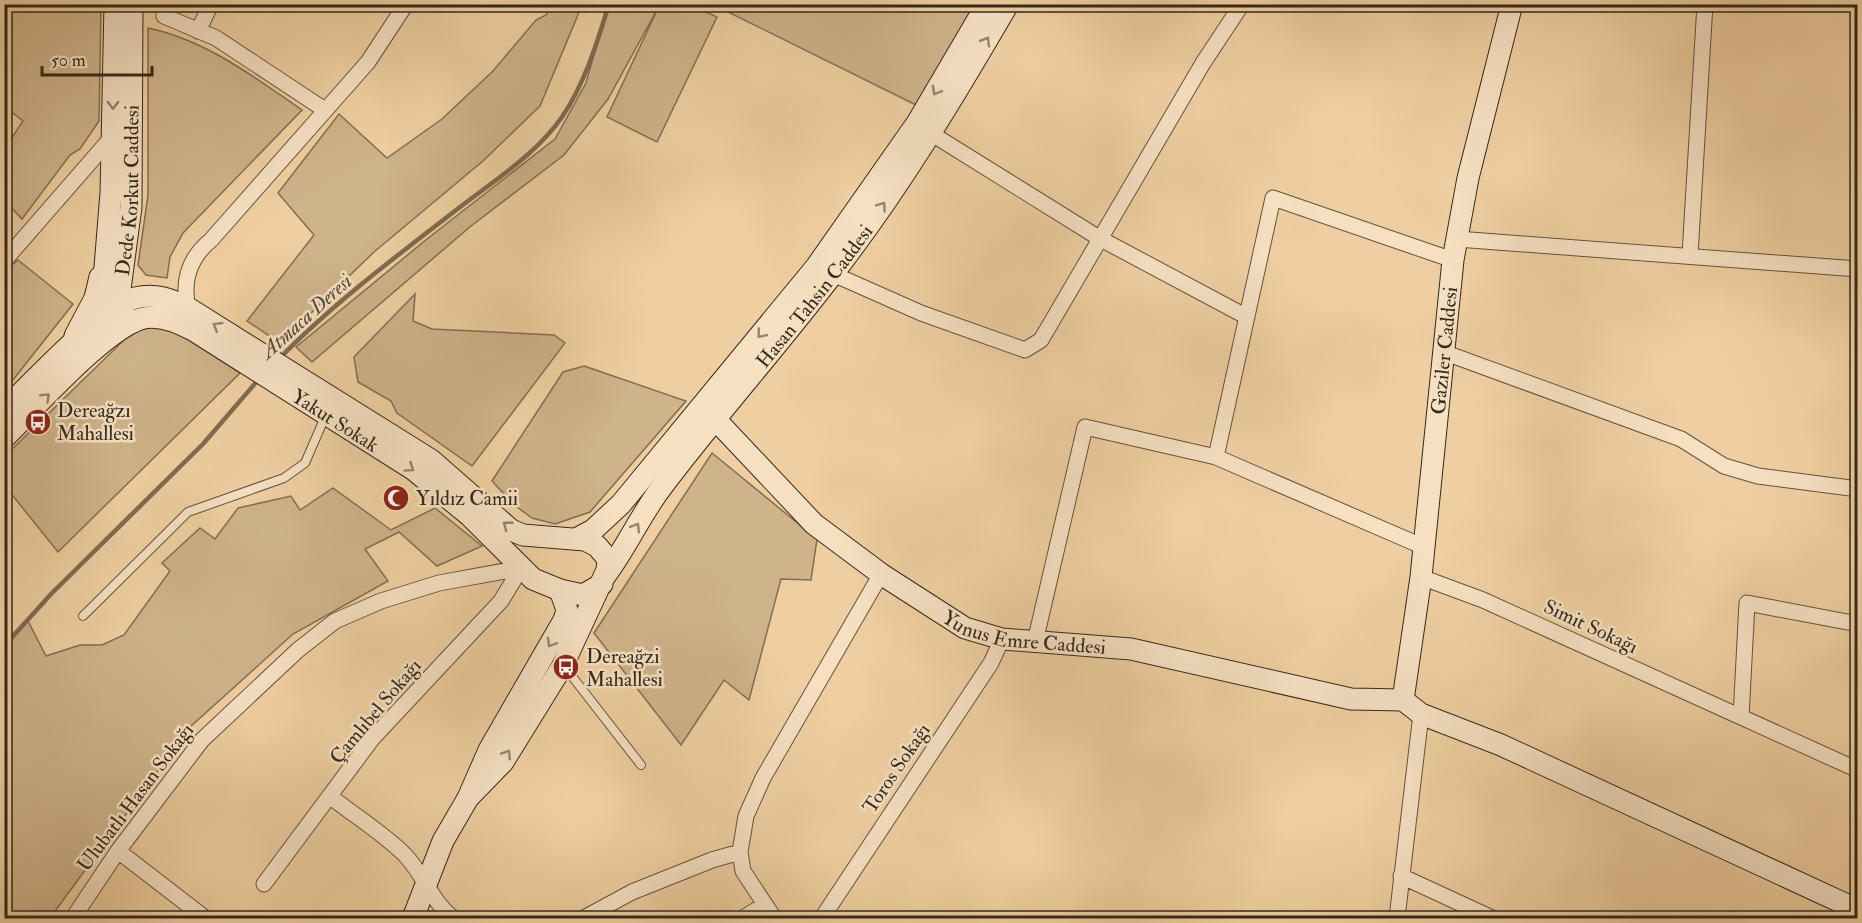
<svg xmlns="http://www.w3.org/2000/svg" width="1862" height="923" font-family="'IM FELL Double Pica',serif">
<rect width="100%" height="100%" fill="#efcfa1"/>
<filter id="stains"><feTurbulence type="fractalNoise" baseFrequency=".00333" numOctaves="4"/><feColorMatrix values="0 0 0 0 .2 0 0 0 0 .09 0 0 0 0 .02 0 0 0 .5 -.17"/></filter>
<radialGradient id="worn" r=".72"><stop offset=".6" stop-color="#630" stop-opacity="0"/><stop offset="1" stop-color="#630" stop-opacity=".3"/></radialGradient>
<path fill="#cfb38a" stroke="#826e52" stroke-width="1.5" d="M898 4 902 7 904 4 979 5 922 108 714 5Z
M4 5H101L99 121 80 149 70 155 22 219 5 201V148L23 121 5 107Z
M553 5H582L540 106 483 161 374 252 280 343 247 321 314 235 278 193 339 114 387 158 442 119 493 71 536 20 546 15Z
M608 5H692L717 17 657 142 607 117 659 6 608 99 564 155 471 226 312 362 296 347 427 239 555 139 586 83Z
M148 28C206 40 254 77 302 110L183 233 170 257 167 278 146 275 138 265 148 195Z
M18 260 73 304 5 390V271Z
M415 294 413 321 432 329 554 335 565 343 472 466 397 413 391 401 358 382 354 357Z
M146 326 171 328 240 373 58 552 5 486V456L125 339Z
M584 366 686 401 590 512 555 524 532 518 513 504 492 481 563 372Z
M712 453 817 539 811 580 781 579 749 700 724 680 681 745 594 633Z
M333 488 391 530 435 508 482 546 437 566 399 532 365 549 388 581 293 634 190 727 50 918H5V647L28 621 46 656 80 645H102L124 635 170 571 162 563 200 528 215 539 238 508 291 496 300 510Z"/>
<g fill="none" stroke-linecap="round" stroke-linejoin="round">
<path stroke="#7e6b50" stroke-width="4.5" d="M279 359C332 304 403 251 464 204 498 178 537 153 562 117 585 83 597 43 609 4
M4 646 52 593 203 444 258 380"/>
<defs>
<path id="lane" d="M83 616 188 512 284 478 305 463 325 417
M564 666 641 765"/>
<path id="street" d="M164 16 216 38 325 110
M198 31 211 4
M932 134 1099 238 1247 317
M1457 239 1858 269
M1690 255 1705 4
M4 261 112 137
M833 274 921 313 1025 350 1041 340 1203 63 1242 4
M188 308C182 281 189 258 211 240L368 62 406 4
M1443 352 1681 439 1724 466 1758 476 1858 489
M1216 457 1273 198 1453 260
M1421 577 1483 600 1741 717
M1858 624 1747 603 1741 717 1858 770
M1035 642 1085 427 1216 457 1424 547
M331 797C355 816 384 834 405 855 424 875 432 902 453 918
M118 851 205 918
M1401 876 1492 918
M264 884 372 739 501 601 521 568
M73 918 118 851 202 740 298 650 335 621 381 601 439 583 521 568
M584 918 632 892 712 860 740 852
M743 918 763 906
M774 918 743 871 740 852 746 816 763 778 881 574
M822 918 991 663 1002 639
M1397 918 1421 714"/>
<g id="secondary">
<path d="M115 4 111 193 103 292 106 303 121 318"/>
<path id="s1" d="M124 314 118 304 131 207 132 4"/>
<path d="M75 336 95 298 100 277"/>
<path d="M4 410C32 383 102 307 135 298 155 293 171 299 188 308L431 460 511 530 523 535 585 540 597 546 608 559 607 570 563 665 503 762 468 798"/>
<path id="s2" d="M715 419 814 524 881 574 965 628 1002 639 1131 649 1351 699 1403 700"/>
<path id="s3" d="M4 438C35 408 102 332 140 319 158 313 178 322 193 330L414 470 470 516 533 579 560 590 583 595 602 584"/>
<path d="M576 539 593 530 621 504 816 267 917 123 987 4"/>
<path id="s4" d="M605 576C626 548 640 516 661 488 716 415 777 347 832 275 898 190 954 97 1008 4"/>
<path id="s5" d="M1403 700 1421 577 1453 260 1468 178 1512 4"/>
<path d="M1403 700 1421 714 1501 745 1858 910"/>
<path d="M413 918 443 841 468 798 489 750 564 620 567 610 560 590"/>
</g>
</defs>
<use href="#lane" stroke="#63523c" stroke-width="10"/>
<use href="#street" stroke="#63523c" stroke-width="17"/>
<use href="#secondary" stroke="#34291b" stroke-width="23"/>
<use href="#lane" stroke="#f5e0c2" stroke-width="8"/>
<use href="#street" stroke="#f5e0c2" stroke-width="15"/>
<use href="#secondary" stroke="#f5e0c2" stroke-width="21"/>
</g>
<defs><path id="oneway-chevron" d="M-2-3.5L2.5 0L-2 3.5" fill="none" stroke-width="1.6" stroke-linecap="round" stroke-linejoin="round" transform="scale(1.5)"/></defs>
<g stroke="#94846e">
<use href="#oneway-chevron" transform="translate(986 41) rotate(-59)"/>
<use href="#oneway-chevron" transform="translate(936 91) rotate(120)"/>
<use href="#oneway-chevron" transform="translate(113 105) rotate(91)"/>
<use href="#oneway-chevron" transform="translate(882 206) rotate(-55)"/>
<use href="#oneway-chevron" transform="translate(217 326) rotate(-149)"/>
<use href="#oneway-chevron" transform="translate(761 334) rotate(130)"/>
<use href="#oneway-chevron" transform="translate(46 397) rotate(-44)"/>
<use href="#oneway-chevron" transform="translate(410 468) rotate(34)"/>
<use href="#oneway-chevron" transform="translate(507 525) rotate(-142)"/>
<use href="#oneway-chevron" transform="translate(636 527) rotate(-58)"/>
<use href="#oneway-chevron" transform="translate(551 643) rotate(120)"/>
<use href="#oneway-chevron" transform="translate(507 754) rotate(-57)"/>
</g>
<defs>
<symbol id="bus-disc" viewBox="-11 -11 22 22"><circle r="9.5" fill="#8f2418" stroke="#f5e0c2"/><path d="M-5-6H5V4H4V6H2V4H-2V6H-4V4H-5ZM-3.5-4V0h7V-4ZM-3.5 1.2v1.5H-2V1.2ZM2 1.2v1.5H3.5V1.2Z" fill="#fff"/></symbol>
<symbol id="mosque-disc" viewBox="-11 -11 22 22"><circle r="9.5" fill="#8f2418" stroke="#f5e0c2"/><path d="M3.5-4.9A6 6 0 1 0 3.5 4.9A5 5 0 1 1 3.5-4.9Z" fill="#fff"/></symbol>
</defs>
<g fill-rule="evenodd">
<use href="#bus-disc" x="23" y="407" width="30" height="30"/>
<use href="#mosque-disc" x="381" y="483" width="30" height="30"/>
<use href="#bus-disc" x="551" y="652" width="30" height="30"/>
</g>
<g text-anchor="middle" stroke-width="5" stroke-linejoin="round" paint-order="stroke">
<g font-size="20" fill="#34291b" stroke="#f5e0c2">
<text dy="7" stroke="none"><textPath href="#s1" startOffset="126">Dede Korkut Caddesi</textPath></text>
<text dy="7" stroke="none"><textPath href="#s4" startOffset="350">Hasan Tahsin Caddesi</textPath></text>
<text dy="7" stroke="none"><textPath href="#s5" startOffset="352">Gaziler Caddesi</textPath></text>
<text dy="7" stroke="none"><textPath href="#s3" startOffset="406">Yakut Sokak</textPath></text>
<text transform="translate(1591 626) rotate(25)" y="7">Simit Sokağı</text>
<text dy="7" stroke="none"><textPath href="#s2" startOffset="387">Yunus Emre Caddesi</textPath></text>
<text transform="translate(375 711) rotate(-50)" y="7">Çamlıbel Sokağı</text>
<text transform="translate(896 768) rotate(-56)" y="7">Toros Sokağı</text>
<text transform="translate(135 797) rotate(-53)" y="7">Ulubatlı Hasan Sokağı</text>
</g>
<g font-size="20" fill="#34291b" stroke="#f5e0c2" text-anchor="start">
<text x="57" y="417">Dereağzı<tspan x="57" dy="23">Mahallesi</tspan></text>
<text x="416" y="505">Yıldız Camii</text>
<text x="586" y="663">Dereağzi<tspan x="586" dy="23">Mahallesi</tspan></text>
</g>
<g font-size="21" font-style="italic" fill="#594a35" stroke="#f5e0c2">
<text transform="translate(306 316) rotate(-42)" y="7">Atmaca Deresi</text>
</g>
</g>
<rect width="1862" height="923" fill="none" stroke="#efcfa1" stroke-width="24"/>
<rect x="6" y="6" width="1850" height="911" fill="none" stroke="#34291b" stroke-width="3"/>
<rect x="12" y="12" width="1838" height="899" fill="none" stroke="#34291b" stroke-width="1.5"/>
<path d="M42 66v9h110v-9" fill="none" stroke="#34291b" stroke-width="3"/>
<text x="51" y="66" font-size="18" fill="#34291b" stroke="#f5e0c2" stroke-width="4.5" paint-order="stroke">50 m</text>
<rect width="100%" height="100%" filter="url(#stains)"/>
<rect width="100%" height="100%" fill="url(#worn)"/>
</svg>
